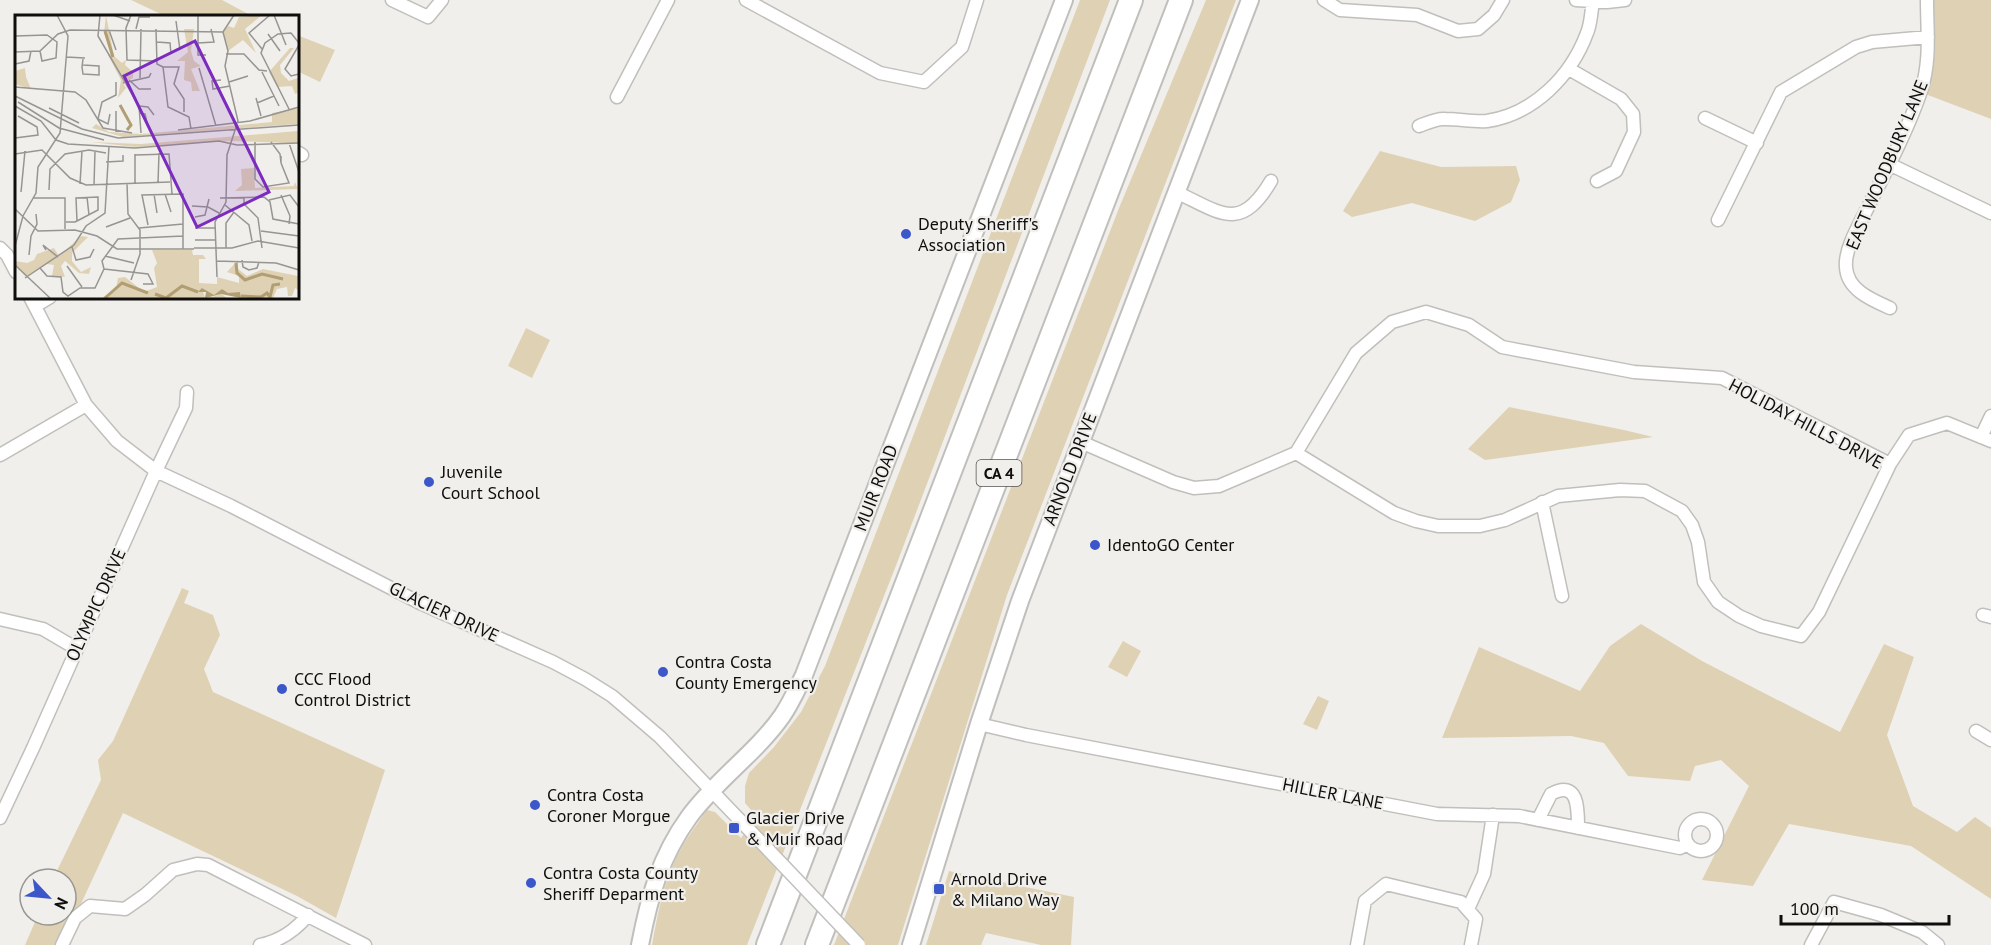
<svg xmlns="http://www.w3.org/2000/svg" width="1991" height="945" font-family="'PT Sans',sans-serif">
<rect width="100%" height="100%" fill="#f1efeb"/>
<path fill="#dfd1b4" d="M131 0H222L252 16H165Z
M1080 0H1110L897 563 747 945H652C658 911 665 876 683 845 690 833 699 822 707 810L715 812 741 838 757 817 745 803V786L749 773 774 747 801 712 825 666Z
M1206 0H1236L1007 595 898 945H834L1119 208Z
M1927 0H1991V119L1920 92Z
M297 35 335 50 320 82 297 71Z
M1380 151 1441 167 1516 166 1520 180 1511 202 1475 221 1412 203 1352 217 1343 211Z
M526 328 550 340 532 378 508 366Z
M1509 407 1624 430 1653 437 1485 460 1468 449Z
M182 588 189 591 184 603 213 615 220 635 204 669 213 692 385 770 336 918 297 896 123 813 62 945H25L38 915H66V879H53L101 780 98 760 113 741Z
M1641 624 1702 661 1840 732 1884 644 1914 657 1887 735 1913 806 1957 832 1975 817 1991 828V899L1911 846 1789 824 1753 886 1702 880 1749 786 1721 760 1695 766 1690 781 1628 776 1604 743 1571 736 1442 738 1479 647 1580 691 1610 646Z
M1123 641 1141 651 1127 677 1108 667Z
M1318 696 1329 701 1317 730 1303 724Z
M949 871 1074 897 1071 945H1041L986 933 981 945H926Z"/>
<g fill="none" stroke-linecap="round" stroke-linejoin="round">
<defs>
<path id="street" d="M392 0 428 17 442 0
M746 0 880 73 924 82 962 47 977 0
M1324 0 1340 10 1417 15 1458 31 1478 29 1494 15 1503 0
M1576 0 1607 2 1625 0
M1569 69 1621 99 1633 114 1634 132 1616 171 1597 181
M617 97 668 0
M1705 118 1757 143
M1419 126C1427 123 1437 118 1445 119 1460 119 1472 122 1487 121 1534 114 1571 76 1587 33 1591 24 1591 12 1593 2
M297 152 302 155
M1889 164 1991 213
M1176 192C1221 213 1240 233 1271 181
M1718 220 1781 92 1856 47 1872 42 1928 37
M0 248 7 255 16 272
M30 297 86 405 117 441 156 471 231 506 422 604 553 662 585 679 612 696 660 737 758 839
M35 306 50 297
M1890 308C1872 300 1847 290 1846 267 1844 248 1862 220 1870 203 1888 167 1908 129 1921 91 1931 60 1927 31 1927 0
M1981 437 1991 416
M1081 442 1173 482 1194 488 1219 486 1296 453 1356 353 1392 322 1426 312 1469 325 1502 347 1634 372 1722 378 1890 464
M1296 453 1394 513 1416 521 1438 526H1480L1505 520 1558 496 1620 490 1645 491 1682 511 1692 525 1698 542 1704 582 1718 602 1739 616 1761 626 1801 636 1819 612 1890 464 1909 435 1947 423 1991 441
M0 455 86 405
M1542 502 1562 596
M1983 615 1991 617
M0 619 43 629 77 649
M979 724 1026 735 1437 814 1519 816 1680 848 1687 844
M1976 731 1991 740
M0 818 33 748 156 471 186 408 187 392
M1685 835a16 16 0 1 1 32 0a16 16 0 1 1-32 0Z
M1538 820 1551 794C1579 779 1578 810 1578 828
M1468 909 1484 874 1493 815
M62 945 75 918 90 906 125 909 145 895 173 870 197 864 208 865 365 945
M260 945C280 941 295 931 308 915
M1357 945 1365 901 1386 884 1461 902 1476 919 1471 945
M1811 945 1834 902 1881 915 1922 932 1938 945"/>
<path id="secondary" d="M640 945C649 898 660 857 689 817 716 780 756 753 782 716 791 703 797 689 804 675L1064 0
M911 945 979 724 1020 601 1250 0"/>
<path id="highway" d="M768 945 1131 0
M817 945 1181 0"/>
</defs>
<use href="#street" stroke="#c1bfbc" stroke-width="15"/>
<use href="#secondary" stroke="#c1bfbc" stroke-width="20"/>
<use href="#highway" stroke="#c1bfbc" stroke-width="26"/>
<use href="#street" stroke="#fff" stroke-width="12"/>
<use href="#secondary" stroke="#fff" stroke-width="16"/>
<use href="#highway" stroke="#fff" stroke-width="22"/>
<defs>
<path id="street-bridge" d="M758 839 859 945"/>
</defs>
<use href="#street-bridge" stroke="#c1bfbc" stroke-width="15" stroke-linecap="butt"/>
<use href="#street-bridge" stroke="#fff" stroke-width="12"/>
</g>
<g fill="#3c57ca" stroke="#f1efeb" stroke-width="2">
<circle cx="906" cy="234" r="6"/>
<circle cx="429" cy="482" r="6"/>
<circle cx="1095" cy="545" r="6"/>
<circle cx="663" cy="672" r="6"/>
<circle cx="282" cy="689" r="6"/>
<circle cx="535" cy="805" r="6"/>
<rect x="728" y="822" width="12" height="12" rx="3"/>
<circle cx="531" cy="883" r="6"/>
<rect x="933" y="883" width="12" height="12" rx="3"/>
</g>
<g text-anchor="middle" stroke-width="4.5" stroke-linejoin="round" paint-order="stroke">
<rect fill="#f1efeb" stroke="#535250" stroke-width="1.5" x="976.5" y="460" width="45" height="26" rx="4.5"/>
<g font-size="16" font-weight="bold" fill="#0f0e0d">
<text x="999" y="479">CA 4</text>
</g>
<g font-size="18" fill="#0f0e0d" stroke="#f1efeb">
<text transform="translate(1887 165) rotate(-67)" y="6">EAST WOODBURY LANE</text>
<text transform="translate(1806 424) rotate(28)" y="6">HOLIDAY HILLS DRIVE</text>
<text transform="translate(1070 469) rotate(-69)" y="6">ARNOLD DRIVE</text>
<text transform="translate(876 488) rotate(-69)" y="6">MUIR ROAD</text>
<text transform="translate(96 605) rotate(-66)" y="6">OLYMPIC DRIVE</text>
<text transform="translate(444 612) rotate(25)" y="6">GLACIER DRIVE</text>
<text transform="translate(1333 794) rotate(11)" y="6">HILLER LANE</text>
</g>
<g font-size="18" fill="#0f0e0d" stroke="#f1efeb" text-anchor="start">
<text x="918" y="230">Deputy Sheriff's<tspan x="918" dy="21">Association</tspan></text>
<text x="441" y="478">Juvenile<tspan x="441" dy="21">Court School</tspan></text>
<text x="1107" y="551">IdentoGO Center</text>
<text x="675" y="668">Contra Costa<tspan x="675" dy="21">County Emergency</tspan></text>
<text x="294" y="685">CCC Flood<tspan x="294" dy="21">Control District</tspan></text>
<text x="547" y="801">Contra Costa<tspan x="547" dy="21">Coroner Morgue</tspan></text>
<text x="746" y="824">Glacier Drive<tspan x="746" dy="21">&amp; Muir Road</tspan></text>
<text x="543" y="879">Contra Costa County<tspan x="543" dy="21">Sheriff Deparment</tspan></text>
<text x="951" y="885">Arnold Drive<tspan x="951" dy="21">&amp; Milano Way</tspan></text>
</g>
</g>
<g transform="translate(15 15)">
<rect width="284" height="284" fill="#f1efeb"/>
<path d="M91 0 99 41 107 48 111 45 110 50 118 57V63L108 68 111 73 103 83 106 65 93 40 96 39 89 18ZM247 0 230 14 241 38 228 25 213 36 208 17 213 11 219 13 224 2ZM169 14H179L176 36 179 46 186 51 176 54 185 76H177L176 67 169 65 170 46H162L173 37ZM275 33H279L265 50 266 58 274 66 283 63V78L280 79 277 71 262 72 254 57ZM10 53 11 62 16 74 0 69V56ZM283 93V109L108 122 77 113 81 109 94 117 126 119 257 107V98ZM283 116V128H274L216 126 120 132 76 127 126 129ZM239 153 240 173 279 171 280 167 283 174 220 176 227 170 226 154ZM66 221 73 222 57 238V246L66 257 76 252 74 259 64 258 50 246 46 251 50 262 37 261 39 250 32 249 11 262 0 250V246L12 248 19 245 22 239 39 233 44 241ZM137 235H177L178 240H188L191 244H184V268L202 269V262L224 268V261L212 257 223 245V254L232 261 248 254 283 261V275L280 273 277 281H273L272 272 262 274 258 283H226L225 277 213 279 207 274 199 281 187 273 190 283 193 279 197 282 206 279 212 283H87L101 274 103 263 110 262 129 277 142 272 139 253 142 248Z" fill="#dfd1b4"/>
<path d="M187 273 199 280 207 274 213 278 225 277 226 283 206 279 190 283 191 277H183Z" fill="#b29e73"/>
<path fill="none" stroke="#b29e73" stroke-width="3" d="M90 16 98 42M105 90 116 110 112 115M221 248 222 258 230 265 247 259 268 264M140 279 151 283 167 271 183 277M226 281 246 282 252 278 255 282 258 270 265 269M90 283 107 268 133 278"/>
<path fill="none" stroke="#979592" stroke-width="1.5" d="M85 0 83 21 124 91 126 118M98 0 115 6M116 0 111 13 112 45 142 46M183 0V40H191M259 0 271 30M161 6 165 35M121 14 124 2H135M141 14 142 49 148 52M94 15 101 35M208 17 219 0M253 19 265 36M0 21 32 20 42 27 41 43 27 46 25 36M142 27 155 28 156 39M183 28 199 27 196 14M284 30 270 54 276 61 284 59M247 34 234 18 255 0M0 37 25 36 43 19 55 15 208 17 213 36 210 51 223 106 212 140 211 187 200 207 202 262M211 39H229L244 55 252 56M51 42 70 43M0 49 14 46 16 36M68 50 84 51V60L68 59 67 52 68 44M148 52 153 92 174 102 176 114M148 52H164L159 69 169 84V97M184 53 201 111M247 57 264 91M125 63 126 14M114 65 124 74H136M206 65 197 66 198 74 215 71M214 67 233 61M108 68 134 62 136 58M0 72 60 77 71 85 88 113 117 118M0 81 67 114 103 123 284 110M241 83 246 101M3 87 44 113 89 125M242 88 259 81M0 91 26 106 41 125 53 129 120 133 204 126 222 130 284 128M124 91 133 92 139 100M34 93 64 108M274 94 246 38 250 28 263 19 276 18 284 28M101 96V117M124 98 130 99 133 112M95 99 93 109 83 104 87 87 101 80V67M163 115 235 106 284 92M0 123 23 120 22 112 3 101M240 127V164L248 172 274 168 266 148M256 127 265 139 266 148V141M274 128 284 157M0 139 27 135 55 163 71 170 155 167M120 140 154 139 157 179M91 147 108 146V140M112 168 113 199 125 215V239L116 265M120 168V139M143 168 144 138M65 169 67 136M79 170 80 136M34 175 35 154 50 139 74 135 91 138M6 177 10 136M139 179 142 198M150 179 156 197M266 180 275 201 274 209M72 182 74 200M229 182V189L243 203 247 233M18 183H50V214M205 183 249 182 255 187 258 204 284 209M254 185 275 180 284 192M210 190 234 210 237 226M177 191 193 192 204 198M0 194 23 216 60 215 82 221 102 234H179M180 202 190 200 194 184M51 207H60L62 206 83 195V182L61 183 62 206M133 210 127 180 168 179V234M91 212 115 203M124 213 168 209M180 213H200M246 216 284 221M180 225H200M0 231 8 201 21 178 23 152 45 118 53 21 42 0M57 232 61 245 75 242 79 234M179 233H217L243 226 284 233M211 233V208L219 197M31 235 28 230 43 242M14 240 16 221 22 209 21 199M90 241 119 248M227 245 228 252 234 255 242 253 244 247M202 246 261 248 284 255M0 250 35 283M52 251 67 272M25 253 32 261 46 262 48 277 53 281 65 273H80L89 254M89 254 87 246 103 224 168 221M89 254 133 259 138 269H128M10 263 59 230 71 211 90 198 94 131"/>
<path fill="#7b2cbf" fill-opacity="0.15" stroke="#7b2cbf" stroke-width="3" d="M180 26 254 177 182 212 109 61Z"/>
<rect width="284" height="284" fill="none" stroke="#0f0e0d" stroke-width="3"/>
</g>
<g transform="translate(48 897) rotate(116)"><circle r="28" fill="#f1efeb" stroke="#979592" stroke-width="1.5"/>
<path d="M0-4.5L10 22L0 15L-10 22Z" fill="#3c57ca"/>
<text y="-9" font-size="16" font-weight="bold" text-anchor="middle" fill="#0f0e0d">N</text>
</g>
<path d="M1781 915v9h168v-9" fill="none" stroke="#0f0e0d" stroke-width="3"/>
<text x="1790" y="915" font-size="18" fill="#0f0e0d" stroke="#f1efeb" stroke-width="4.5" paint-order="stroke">100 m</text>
</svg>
